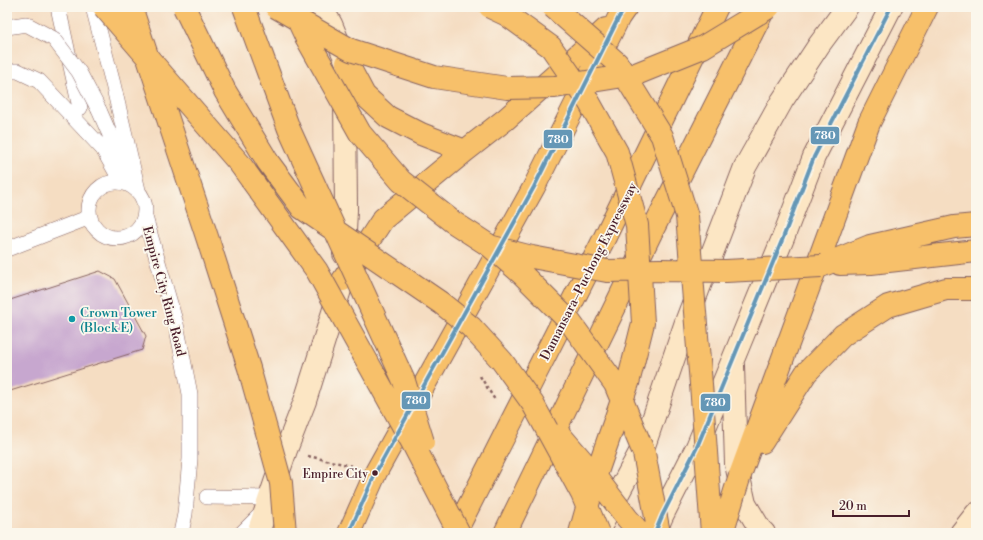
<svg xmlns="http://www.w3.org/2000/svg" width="983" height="540" font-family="'Libre Bodoni',serif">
<rect width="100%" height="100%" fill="#fbf7ec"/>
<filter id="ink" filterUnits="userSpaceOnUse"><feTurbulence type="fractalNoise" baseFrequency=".025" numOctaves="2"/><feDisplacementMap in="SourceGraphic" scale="8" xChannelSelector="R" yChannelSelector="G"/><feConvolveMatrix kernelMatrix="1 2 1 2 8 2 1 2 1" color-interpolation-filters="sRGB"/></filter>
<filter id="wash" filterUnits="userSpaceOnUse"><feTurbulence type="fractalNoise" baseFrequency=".012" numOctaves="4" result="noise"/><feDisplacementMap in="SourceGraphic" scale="16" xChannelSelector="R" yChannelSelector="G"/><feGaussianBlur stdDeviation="0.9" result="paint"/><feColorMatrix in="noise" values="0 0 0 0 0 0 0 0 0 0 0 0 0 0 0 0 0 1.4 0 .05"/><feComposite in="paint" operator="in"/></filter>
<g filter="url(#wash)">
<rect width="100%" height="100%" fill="#f5ddc2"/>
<g id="blocks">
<path fill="#c7a7cf" d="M100 271 115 279 146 336 142 350 7 392V301Z"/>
</g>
</g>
<g filter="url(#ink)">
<use href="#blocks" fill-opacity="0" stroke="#866260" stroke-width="1"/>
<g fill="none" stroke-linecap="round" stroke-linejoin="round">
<defs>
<path id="lane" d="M58 7 80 108
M93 7 113 84 138 190
M7 71H18L39 81 103 149 121 181
M99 110 127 174
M89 210a28 28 0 1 1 56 0a28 28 0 1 1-56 0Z
M145 217 176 324 190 394V459L185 514 181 533
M7 249 90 217
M207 497 270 498
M242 533 263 512"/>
<path id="secondary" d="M321 7 331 24 347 63 345 96 346 210 344 254
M733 365 736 464 745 504 760 529 764 533
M258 533 286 450 305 401 340 290
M597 533 645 443 686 322 745 167 782 101 819 45 847 7
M655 533 662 516 697 447 783 238 814 157 891 7
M961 533 976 514"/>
<path id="highway" d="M347 63 364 95 388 117 421 134 465 151
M840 264 871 263 976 251
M821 266 870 246 954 227 976 225
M343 280 383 219 465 151 506 119 566 66 606 29
M762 442 806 373 843 335 888 306 946 289H976
M740 475 869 123 927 7
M349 533 376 472 534 187 619 17 626 7
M455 533 603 241 717 7
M505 533 650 235 765 7"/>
</defs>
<use href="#lane" stroke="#866260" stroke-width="16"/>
<use href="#secondary" stroke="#866260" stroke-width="24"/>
<use href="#highway" stroke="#866260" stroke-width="24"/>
<path stroke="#866260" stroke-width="2.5" stroke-dasharray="3 3" stroke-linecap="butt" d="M480 376 495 400
M308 456 352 466"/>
<use href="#lane" stroke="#fff" stroke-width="15"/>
<use href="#secondary" stroke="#fce6c4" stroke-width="22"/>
<use href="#highway" stroke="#f7c06b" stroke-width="22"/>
<defs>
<path id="lane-bridge" d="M7 27 26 24 54 39 79 72 99 110"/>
<path id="highway-bridge" d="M104 7 240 164 317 271 412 442 459 533
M131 7 208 240 249 368 281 483 285 533
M184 7 225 91 268 162 302 208 441 303 471 327 502 361 533 404 582 494 598 533
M244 7 289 129 404 381 423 442
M276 7 351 50 434 77 507 88 555 87 636 74 703 47 769 7
M292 7 306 37 360 133 401 181 453 222 490 246 522 274 570 322 615 384 644 453 659 533
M490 7 507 15 551 47 589 102 617 152 637 225 643 323 628 383 597 472 580 533
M553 7 617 63 662 136 687 216 701 384 712 533
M493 247 532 257 607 271 660 270 726 271 821 266
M560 435 591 471 627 518 640 533
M722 533 740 475"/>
</defs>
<use href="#lane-bridge" stroke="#866260" stroke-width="16" stroke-linecap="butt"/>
<use href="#highway-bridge" stroke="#866260" stroke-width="24" stroke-linecap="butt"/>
<use href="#lane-bridge" stroke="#fff" stroke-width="15"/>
<use href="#highway-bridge" stroke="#f7c06b" stroke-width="22"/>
<defs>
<path id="bus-1" d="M349 533 376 472 534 187 619 17 626 7
M655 533 662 516 697 447 783 238 814 157 891 7"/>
</defs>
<use href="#bus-1" stroke="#fbf7ec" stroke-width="7"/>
<use href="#bus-1" stroke="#6597b6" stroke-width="4"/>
</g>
</g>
<circle fill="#0f9aa8" stroke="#fbf7ec" stroke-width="1.5" cx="72" cy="319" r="4"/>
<circle fill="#4a1f2b" stroke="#fbf7ec" stroke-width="1.5" cx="375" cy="473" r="3.5"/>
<g text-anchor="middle" stroke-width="3.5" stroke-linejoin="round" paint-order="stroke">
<g font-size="12" fill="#4a1f2b" stroke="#fbf7ec" text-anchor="end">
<text x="368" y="478">Empire City</text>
</g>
<g font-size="13" fill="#4a1f2b" stroke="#fbf7ec">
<text transform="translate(588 271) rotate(-63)" y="5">Damansara–Puchong Expressway</text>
<text transform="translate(165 291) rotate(75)" y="5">Empire City Ring Road</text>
</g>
<g font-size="13" fill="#0d838f" stroke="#fbf7ec" text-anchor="start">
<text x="80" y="317">Crown Tower<tspan x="80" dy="15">(Block E)</tspan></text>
</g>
</g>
<g stroke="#fbf7ec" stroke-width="1.5">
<rect x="810" y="126" width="30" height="19" rx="4" fill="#6597b6"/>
<rect x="543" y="129" width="30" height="20" rx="4" fill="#6597b6"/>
<rect x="401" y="391" width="30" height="19" rx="4" fill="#6597b6"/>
<rect x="700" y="393" width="31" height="19" rx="4" fill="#6597b6"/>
</g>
<g font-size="11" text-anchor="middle" font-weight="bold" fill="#fff">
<text x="825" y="139">780</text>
<text x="558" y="143">780</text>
<text x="416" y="404">780</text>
<text x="715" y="406">780</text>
</g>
<rect width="983" height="540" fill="none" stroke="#fbf7ec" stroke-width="24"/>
<path d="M833 510v6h76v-6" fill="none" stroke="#4a1f2b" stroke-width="2"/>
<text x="839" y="510" font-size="12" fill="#4a1f2b" stroke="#fbf7ec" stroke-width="3" paint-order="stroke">20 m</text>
</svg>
